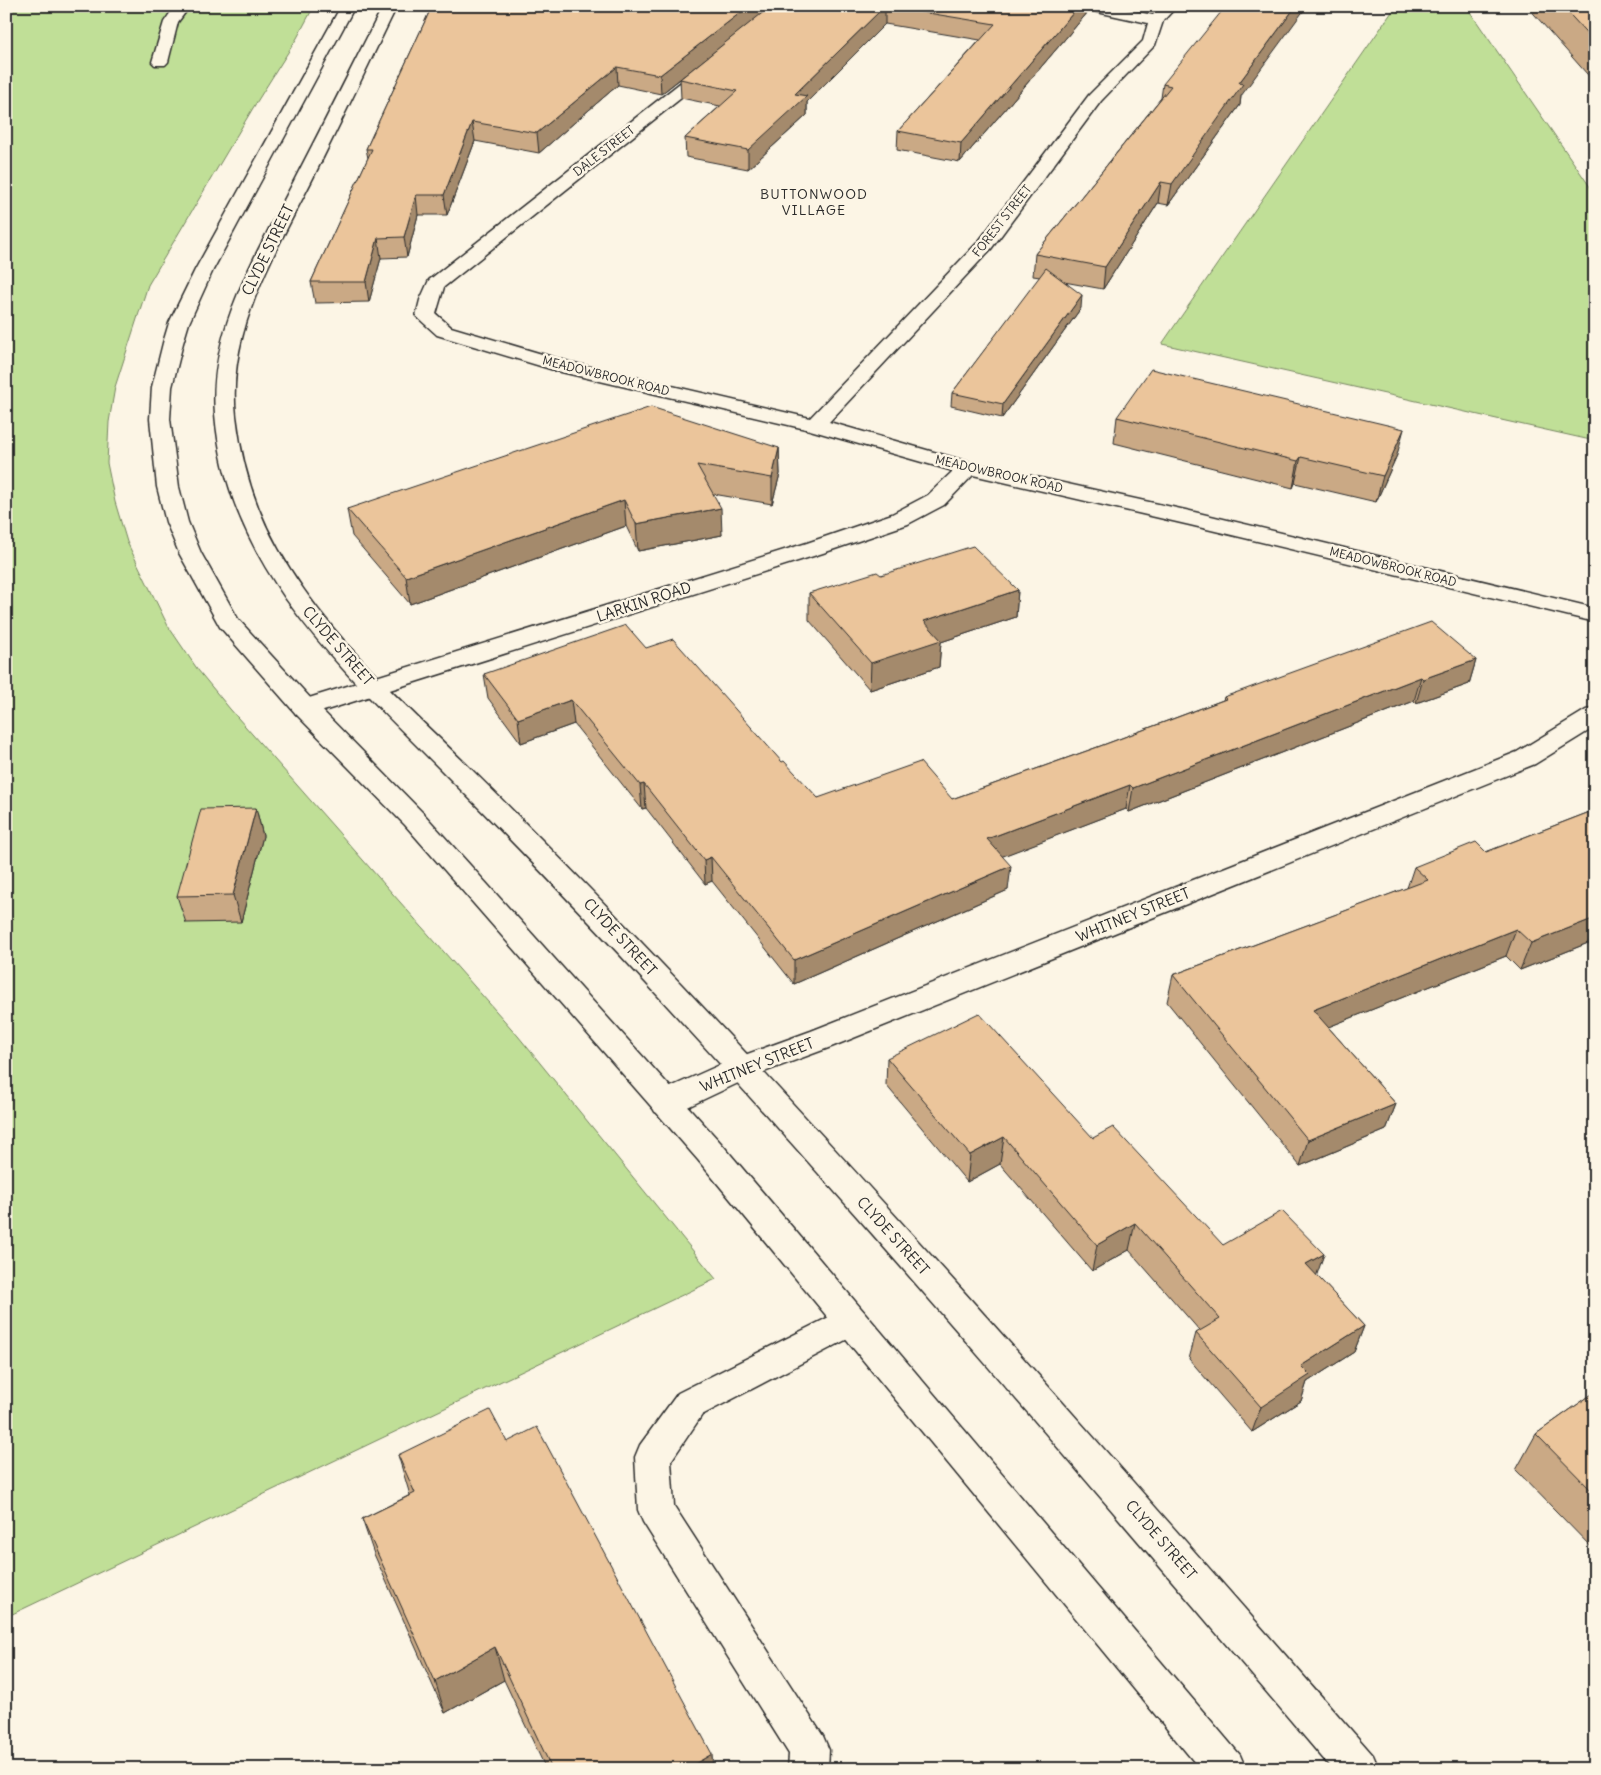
<svg xmlns="http://www.w3.org/2000/svg" width="1601" height="1775" font-family="Delius,sans-serif">
<rect width="100%" height="100%" fill="#fcf5e5"/>
<filter id="ink" filterUnits="userSpaceOnUse"><feTurbulence type="fractalNoise" baseFrequency=".02" numOctaves="2"/><feDisplacementMap in="SourceGraphic" scale="10" xChannelSelector="R" yChannelSelector="G"/><feConvolveMatrix kernelMatrix="1 2 1 2 8 2 1 2 1" color-interpolation-filters="sRGB"/></filter>
<g filter="url(#ink)">
<path fill="#c0df97" stroke="#768561" d="M6 6H314L297 38 253 108 148 285 115 387 109 422 107 463 115 502 127 542 168 626 198 670 230 709 518 1036 716 1279 6 1617Z
M1396 6H1466L1595 194V441L1162 344Z"/>
<g fill="none" stroke-linecap="round" stroke-linejoin="round">
<defs>
<path id="service" d="M175 6H190L178 22 168 62 165 65H155L152 62 164 22Z
M851 1306 863 1311 868 1321 863 1331 702 1415 671 1461 674 1506 823 1736 829 1750 828 1769H788L789 1754 643 1522 638 1510 635 1457 640 1445 678 1393Z"/>
<path id="minor" d="M1081 6H1111L1153 15 1161 6H1177L1163 21 1155 45 1101 101 991 249 829 422 972 463 1190 511 1595 608V622L1190 525 973 475 944 505 908 524 823 553 314 714 305 716 296 714 293 708 296 702 807 543 892 514 928 495 953 471 810 430 557 371 437 335 416 316 420 300 429 280 703 65H715L717 68 715 71 444 287 436 314 451 327 569 362 810 418 979 241 1089 95 1143 41 1148 23 1088 10Z
M1595 708V727L1535 764 831 1047 753 1076 677 1112 666 1115 655 1112 651 1103 655 1094 731 1060 811 1031 1517 752 1586 710Z"/>
<path id="secondary" d="M341 6H355L213 270 189 323 183 343 172 387 170 419 179 487 188 522 201 553 238 619 314 702 423 813 720 1142 1240 1755 1246 1769H1200L698 1160 405 825 296 714 220 627 179 553 166 522 157 487 150 419 152 387 163 343 169 323 195 270Z
M383 6H397C369 63 342 120 314 176 277 250 226 330 236 416 244 484 265 535 304 590 351 657 413 712 471 769 543 840 612 911 681 984 918 1235 1145 1495 1373 1755L1379 1769H1332C1111 1509 890 1248 659 997 591 923 522 851 451 780 394 722 333 665 286 599 246 541 221 484 215 414 208 328 260 249 297 175 326 119 354 63 383 6Z"/>
</defs>
<use href="#service" stroke="#2b2b2b" stroke-width="3"/>
<use href="#minor" stroke="#2b2b2b" stroke-width="3"/>
<use href="#secondary" stroke="#2b2b2b" stroke-width="3"/>
<use href="#service" fill="#fcf5e5" fill-rule="evenodd"/>
<use href="#minor" fill="#fcf5e5" fill-rule="evenodd"/>
<use href="#secondary" fill="#fcf5e5" fill-rule="evenodd"/>
</g>
<path fill="#caa985" stroke="#2b2b2b" d="M432 6H1089L1088 12 960 162 897 150 898 131 980 40 885 24 807 102V115L748 169 686 157 685 138 720 106 681 98 680 79 688 73 661 94 618 85 539 153 475 141 447 215H418L407 257 381 258 369 302 315 303 311 282 368 158 366 149Z
M1527 6H1595V83Z
M1163 84 1241 96 1240 105 1168 205 1158 203 1103 289 1064 282 1081 308 1002 418 951 406 952 393 1040 277 1033 276 1035 254 1161 98Z
M1117 417 1397 455 1376 502 1295 483 1293 488 1114 443Z
M779 448 780 474 772 504 713 494 722 535 638 551 626 526 410 604 352 536 347 509Z
M881 575 1018 590 1016 617 941 642 939 667 870 690 809 620V593Z
M646 648 782 762 818 798 952 799 1095 748 1223 700 1224 697 1476 660 1469 684 1416 703 1414 701 1129 812 1126 809 1002 856 1008 890 794 984 712 881 705 884 646 808 642 809 574 724 521 743 488 698 484 674Z
M256 808 263 836 241 922 186 923 177 896Z
M1595 810V950L1588 943 1520 970 1506 956 1328 1027 1396 1104 1386 1130 1300 1166 1167 1002 1173 975 1407 888 1414 867 1486 852Z
M887 1058 1093 1138 1223 1245 1324 1254 1316 1275 1364 1326 1354 1352 1307 1382 1301 1401 1252 1432 1189 1359 1196 1333 1200 1331 1129 1250 1092 1271 1000 1164 967 1182 886 1085Z
M1595 1392V1551L1516 1470 1536 1434Z
M507 1442 713 1769H546L504 1680 445 1713 374 1554 362 1519 410 1495 398 1455Z"/>
<path fill="#a48a6c" stroke="#2b2b2b" d="M749 6H772L661 94 660 75Z
M885 6V24L807 102V115L748 169V150L795 94Z
M1079 6H1089L1088 12 960 162 961 143Z
M1296 6H1307L1241 96 1240 105 1168 205 1172 184 1239 83Z
M617 67 618 85 539 153 537 133Z
M472 122 475 141 447 215 444 195Z
M1161 182 1158 203 1103 289 1105 267Z
M416 195 418 215 407 257 404 237Z
M378 238 381 258 369 302 366 282Z
M1082 295 1081 308 1002 418 1003 404Z
M1404 429 1397 455 1376 502 1383 476Z
M779 448 780 474 772 504V478Z
M1301 457 1295 483 1293 488 1298 461Z
M624 500 626 526 410 604 406 577Z
M721 508 722 535 638 551 636 524Z
M1018 590 1016 617 941 642 939 667 870 690 871 663 924 621Z
M1476 660 1469 684 1416 703 1423 679Z
M1421 677 1414 701 1129 812 1133 788Z
M571 700 574 724 521 743 518 719Z
M644 784 646 808 642 809 640 785Z
M1130 785 1126 809 985 863 987 839Z
M256 808 263 836 241 922 233 895Z
M711 857 712 881 705 884 704 860Z
M1011 866 1008 890 794 984V960Z
M1595 918V927L1588 943 1520 970 1531 943Z
M1516 929 1506 956 1306 1036 1313 1010Z
M1396 1104 1386 1130 1300 1166 1308 1140Z
M1004 1137 1000 1164 967 1182 970 1155Z
M1135 1223 1129 1250 1092 1271 1097 1245Z
M1324 1254 1315 1280 1306 1264Z
M1364 1326 1354 1352 1307 1382 1301 1401 1252 1432 1261 1407 1301 1366Z
M495 1647 504 1680 445 1713 435 1681Z
M712 1754 713 1769H686Z"/>
<path fill="#ebc59b" stroke="#2b2b2b" d="M432 6H749L660 75 617 67 537 133 472 122 444 195H416L404 237 378 238 366 282H311L372 149H366Z
M771 6H1079L961 143 898 131 995 24 885 6 795 94 807 96 748 150 685 138 737 91 680 79Z
M1226 6H1296L1239 83 1243 84 1172 184 1161 182 1105 267 1035 254 1171 86 1163 84Z
M1562 6H1595V42Z
M1046 268 1082 295 1003 404 952 393Z
M1151 369 1404 429 1383 476 1301 457 1298 461 1117 417Z
M651 407 779 448 772 478 697 465 721 508 636 524 624 500 406 577 347 509Z
M973 546 1018 590 924 621 941 640 871 663 809 593 877 572 881 575Z
M1431 622 1476 660 1423 679 1421 677 1133 788 1130 785 987 839 1011 866 794 960 711 857 704 860 644 784 640 785 571 700 518 719 484 674 626 625 646 648 673 639 782 762 784 761 818 798 920 762 952 799 1095 748 1226 699 1224 697Z
M256 808 233 895 177 896 201 809Z
M1595 810V918L1531 943 1516 929 1313 1010 1396 1104 1308 1140 1173 975 1428 880 1414 867 1476 842 1486 852Z
M979 1013 1093 1138 1113 1127 1223 1245 1282 1211 1324 1254 1306 1264 1364 1326 1301 1366 1310 1375 1261 1407 1196 1333 1220 1319 1135 1223 1097 1245 1004 1137 970 1155 887 1058Z
M1595 1392V1494L1536 1434Z
M490 1410 507 1442 537 1427 712 1754 686 1769H552L495 1647 435 1681 362 1519 415 1493 398 1455Z"/>
</g>
<g text-anchor="middle" stroke-width="5" stroke-linejoin="round" paint-order="stroke">
<g font-size="12" fill="#2b2b2b" stroke="#fcf5e5">
<text transform="translate(604 151) rotate(-38)" y="4">DALE STREET</text>
<text transform="translate(1002 221) rotate(-52)" y="4">FOREST STREET</text>
<text transform="translate(606 376) rotate(14)" y="4">MEADOWBROOK ROAD</text>
<text transform="translate(999 474) rotate(13)" y="4">MEADOWBROOK ROAD</text>
<text transform="translate(1393 567) rotate(14)" y="4">MEADOWBROOK ROAD</text>
</g>
<g font-size="14" letter-spacing="1" fill="#2b2b2b" stroke="#fcf5e5">
<text x="814" y="199">BUTTONWOOD<tspan x="814" dy="16">VILLAGE</tspan></text>
</g>
<g font-size="15" fill="#2b2b2b" stroke="#fcf5e5">
<text transform="translate(268 250) rotate(-64)" y="5">CLYDE STREET</text>
<text transform="translate(644 602) rotate(-18)" y="5">LARKIN ROAD</text>
<text transform="translate(338 646) rotate(49)" y="5">CLYDE STREET</text>
<text transform="translate(1133 915) rotate(-22)" y="5">WHITNEY STREET</text>
<text transform="translate(620 937) rotate(47)" y="5">CLYDE STREET</text>
<text transform="translate(757 1065) rotate(-22)" y="5">WHITNEY STREET</text>
<text transform="translate(893 1236) rotate(48)" y="5">CLYDE STREET</text>
<text transform="translate(1161 1540) rotate(49)" y="5">CLYDE STREET</text>
</g>
</g>
<rect width="1601" height="1775" fill="none" stroke="#fcf5e5" stroke-width="25"/>
<rect x="12" y="12" width="1576" height="1750" fill="none" stroke="#2b2b2b" stroke-width="2" filter="url(#ink)"/>
</svg>
